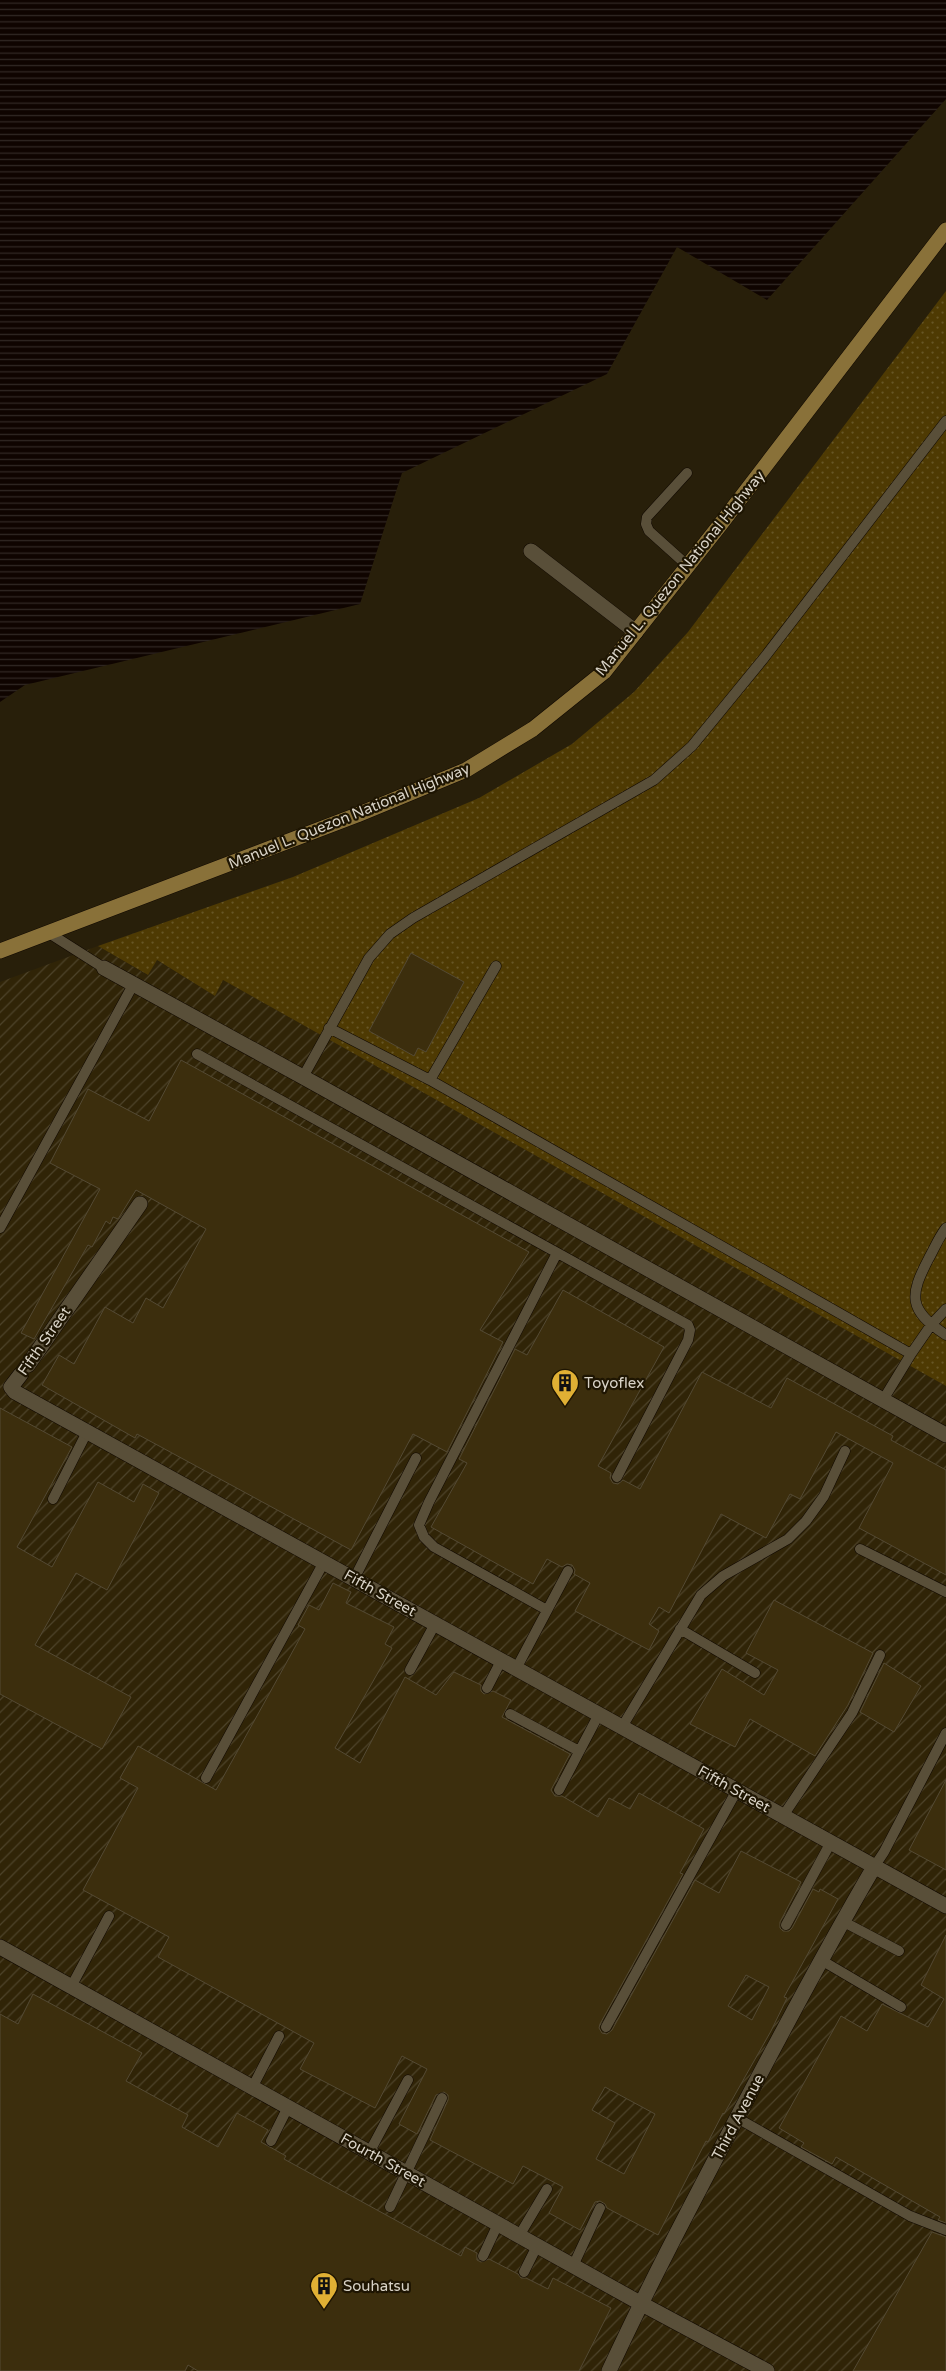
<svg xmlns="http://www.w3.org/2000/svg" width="946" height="2371" font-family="'Varela Round',sans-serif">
<defs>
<pattern id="industrial-furrows" width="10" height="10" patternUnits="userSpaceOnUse" patternTransform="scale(1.25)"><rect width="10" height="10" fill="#302407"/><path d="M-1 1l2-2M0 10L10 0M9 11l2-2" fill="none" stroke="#4d432a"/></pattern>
<pattern id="grass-dots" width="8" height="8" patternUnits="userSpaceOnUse" patternTransform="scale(1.25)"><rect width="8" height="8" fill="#4e3a03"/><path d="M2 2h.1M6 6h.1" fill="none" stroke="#675626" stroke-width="1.8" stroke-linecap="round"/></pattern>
<pattern id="water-rules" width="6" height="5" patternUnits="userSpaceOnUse" patternTransform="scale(1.25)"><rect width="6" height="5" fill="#0f0400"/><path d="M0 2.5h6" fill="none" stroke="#312824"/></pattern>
</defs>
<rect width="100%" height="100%" fill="#281f0a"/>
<path fill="url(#industrial-furrows)" d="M98 946 147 975 156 960 215 996 223 980 946 1386V2371H0V982Z"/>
<path fill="url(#grass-dots)" d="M946 291V1386L223 980 215 996 157 960 148 975 98 946 293 877 479 798 572 744 634 692 688 632Z"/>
<path fill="url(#water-rules)" d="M0 0H946V99L767 300 677 247 607 374 402 473 360 604 25 685 0 702Z"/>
<path fill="#3c2e0d" stroke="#544a34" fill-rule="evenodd" d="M411 953 464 982 426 1052 418 1048 414 1056 369 1031Z
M181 1060 529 1252 480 1330 503 1342 447 1452 413 1434 351 1550 137 1434 135 1438 42 1385 59 1355 74 1364 105 1307 133 1323 146 1298 163 1308 206 1229 136 1190 118 1219 113 1217 110 1224 106 1221 92 1247 88 1245 34 1339 21 1333 100 1189 50 1163 88 1089 149 1121Z
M563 1290 664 1347 598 1466 611 1473 610 1478 613 1483 618 1484 623 1480 640 1489 702 1372 771 1408 787 1378 893 1436 891 1440 946 1470V1575L859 1528 893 1463 836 1432 800 1499 790 1494 766 1538 721 1514 669 1613 659 1607 649 1624 659 1631 649 1650 575 1611 590 1583 574 1574 575 1570 572 1565 567 1564 562 1567 547 1559 533 1584 431 1527 467 1463 459 1459 515 1349 527 1355Z
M0 1408 72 1447 17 1547 52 1567 98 1482 134 1502 143 1484 159 1493 107 1590 76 1573 35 1645 131 1697 102 1749 0 1694Z
M333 1583 351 1592 346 1603 394 1627 385 1644 392 1648 335 1748 360 1763 405 1677 436 1695 454 1672 481 1685V1691L484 1694 493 1691 511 1700 502 1717 570 1754 551 1790 555 1796H562L598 1817 609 1798 630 1809 639 1793 704 1829 680 1873 683 1874 600 2024 599 2028 602 2033 607 2034 612 2030 695 1880 719 1893 741 1851 801 1882 780 1922V1928L783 1931H789L792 1928 813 1889 819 1892 820 1889 838 1899 784 1997 787 1998 771 2031 724 2114 723 2113 708 2142 706 2141 658 2235 607 2208 605 2204 600 2201 595 2202 580 2230 549 2213 563 2187 523 2166 513 2184 430 2140 448 2100V2095L444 2092 436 2095 417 2134 399 2124 427 2069 402 2056 375 2108 300 2069 314 2043 158 1957 169 1937 83 1890 138 1788 120 1778 138 1746 216 1790 305 1629 298 1625 309 1605 319 1610ZM746 1975 769 1987 752 2020 728 2006ZM605 2087 655 2114 624 2174 596 2159 615 2123 592 2110Z
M774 1600 873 1653 848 1705 815 1756 750 1719 735 1747 690 1724 722 1669 764 1695 778 1670 746 1653Z
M884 1663 921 1686 894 1732 860 1712Z
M946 1780V1870L909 1850Z
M946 1935V2223L938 2220 940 2217 836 2157 832 2164 801 2147 804 2143 779 2128 841 2016 867 2031 882 2004 928 2027 944 1999 921 1985Z
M33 1994 142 2053 126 2081 188 2115 182 2127 218 2147 237 2113 268 2130 261 2142 286 2156 284 2159 461 2256 465 2247 477 2253V2260L481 2262 489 2259 518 2274 521 2278H526L548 2289 553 2278 611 2308 579 2371H198L188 2365 185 2371H0V2014L18 2024Z
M932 2232 946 2237V2371H853Z"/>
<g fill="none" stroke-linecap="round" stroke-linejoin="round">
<defs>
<path id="lane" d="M687 473 647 517 646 524 649 531 688 566
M49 933 104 968
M329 1028 430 1080 911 1354
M197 1054 688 1325 690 1330 688 1340 617 1477
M303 1077 369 958 390 934 413 918 654 780 692 746 764 658 946 421
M430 1080 496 966
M0 1228 133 985
M946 1228C939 1237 934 1249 929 1258 909 1296 908 1310 946 1335
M883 1400 911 1354 931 1325 946 1309
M53 1499 87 1432
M860 1549 946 1592
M354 1579 416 1458
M547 1610 434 1547 424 1537 419 1525 429 1502 557 1253
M680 1629 755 1673
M516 1669 568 1571
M410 1670 435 1624
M487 1688 501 1661
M510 1714 579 1751
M622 1727 701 1595 723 1576 788 1539 806 1521 824 1496 845 1451
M206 1778 324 1562
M559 1790 599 1714
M783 1816 852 1713 880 1655
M874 1867 884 1852 946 1733
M842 1921 899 1951
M786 1925 831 1842
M821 1960 901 2007
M71 1987 109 1916
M606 2027 737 1790
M252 2088 279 2036
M737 2118 910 2216 946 2230
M271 2141 288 2107
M369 2153 408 2080
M390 2207 442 2098
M519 2236 547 2189
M483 2256 498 2224
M573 2266 600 2208
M524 2272 537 2246"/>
<path id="street" d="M531 551 636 632
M104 968 303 1077 946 1435
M28 1365 140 1204
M21 1374 11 1387 15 1392 946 1906
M0 1947 640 2303 767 2371
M609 2371C646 2291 687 2213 728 2135 775 2045 823 1954 874 1867"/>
<path id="primary" d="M0 951 357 815 466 770 533 729 604 672 720 525 946 230"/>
</defs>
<use href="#lane" stroke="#100800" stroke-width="11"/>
<use href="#street" stroke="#100800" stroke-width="16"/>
<use href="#primary" stroke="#100800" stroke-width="16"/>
<use href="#lane" stroke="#594f39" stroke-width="10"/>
<use href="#street" stroke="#594f39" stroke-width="15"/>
<use href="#primary" stroke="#897139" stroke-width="15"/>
</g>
<defs>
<symbol id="building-pin" viewBox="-11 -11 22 30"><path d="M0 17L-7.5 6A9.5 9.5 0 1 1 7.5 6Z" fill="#e0b034" stroke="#1e1502"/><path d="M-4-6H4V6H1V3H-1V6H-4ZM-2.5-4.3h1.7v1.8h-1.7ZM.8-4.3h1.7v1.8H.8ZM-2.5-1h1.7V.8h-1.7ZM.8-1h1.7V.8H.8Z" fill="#111"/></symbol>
</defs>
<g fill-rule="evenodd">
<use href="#building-pin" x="549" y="1367" width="32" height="43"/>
<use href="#building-pin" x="308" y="2270" width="32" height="43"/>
</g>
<g text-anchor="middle" stroke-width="4.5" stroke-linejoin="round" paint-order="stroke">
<g font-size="15" fill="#d8d2c6" stroke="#1e1502">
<text transform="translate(680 573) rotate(-51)" y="5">Manuel L. Quezon National Highway</text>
<text transform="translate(349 816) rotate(-22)" y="5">Manuel L. Quezon National Highway</text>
<text transform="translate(44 1341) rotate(-55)" y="5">Fifth Street</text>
<text transform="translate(380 1593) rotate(29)" y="5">Fifth Street</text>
<text transform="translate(734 1789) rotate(29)" y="5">Fifth Street</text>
<text transform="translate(738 2117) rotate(-62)" y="5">Third Avenue</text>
<text transform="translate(383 2160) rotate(29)" y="5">Fourth Street</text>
</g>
<g font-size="15" fill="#d8d2c6" stroke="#1e1502" text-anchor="start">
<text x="584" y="1388">Toyoflex</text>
<text x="343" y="2291">Souhatsu</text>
</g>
</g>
</svg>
